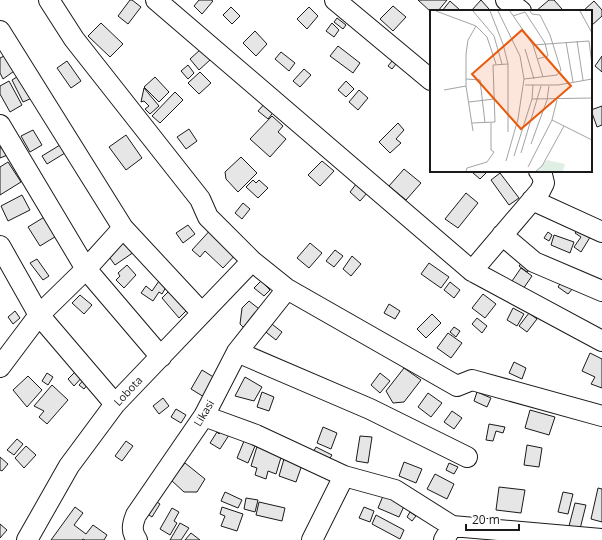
<svg xmlns="http://www.w3.org/2000/svg" width="602" height="540" font-family="'Open Sans',sans-serif">
<rect width="100%" height="100%" fill="#fff"/>
<path fill="#e6e6e6" stroke="#1a1a1a" d="M130 0H132L141 7 128 24 118 16Z
M199 0H211L213 1 202 14 194 6Z
M418 0H447L438 11H431V12Z
M481 0 489 9 487 11H471Z
M549 0H554L562 9 560 11H536Z
M450 1 461 11H442Z
M594 1 602 10V16L591 26V11H583Z
M393 6 406 17 393 31 380 19Z
M231 7 240 16 232 24 223 15Z
M309 7 318 16 307 29 297 19Z
M337 18 346 25 343 29 334 22Z
M101 23 123 44 110 57 88 36Z
M332 23 339 30 334 37 326 31Z
M255 31 267 44 256 56 243 43Z
M338 46 360 63 353 73 330 56Z
M201 49 210 60 199 70 190 59Z
M281 52 295 63 289 71 275 59Z
M8 54 17 69 3 79 0 73V58Z
M602 56V72L595 66Z
M67 61 81 81 71 88 57 68Z
M392 61 396 64 392 69 388 66Z
M188 65 194 73 188 79 181 71Z
M304 69 311 75 300 87 293 81Z
M200 72 211 83 199 94 188 83Z
M20 75 32 98 23 102 12 80Z
M155 77 169 92 159 102 144 87Z
M9 81 22 105 10 112 0 94V86Z
M346 81 354 89 346 97 338 90Z
M144 88 159 106 150 114 145 109 149 106 144 101 141 102Z
M359 90 368 98 358 110 349 102Z
M175 92 183 100 160 123 152 116Z
M266 102 275 110 268 119 258 111Z
M602 106V125L597 127 591 110Z
M272 116 283 126 278 132 286 139 270 157 250 139Z
M398 123 404 130 396 139 401 143 390 153 379 142Z
M189 129 197 141 186 149 177 137Z
M33 130 42 145 30 152 21 136Z
M126 135 142 158 126 170 109 147Z
M6 145 10 154 0 158V148Z
M60 145 65 153 47 164 42 156Z
M241 157 257 173 238 192 226 179 225 172Z
M322 161 334 171 320 186 308 175Z
M8 162 21 182 0 195V167Z
M404 169 421 183 406 200 389 186Z
M474 171H488L480 179 473 173Z
M500 173 519 198 509 205 491 180Z
M253 180 256 183 259 180 268 188 258 198 246 187Z
M357 183 368 192 360 201 350 192Z
M466 193 478 203 458 228 445 219Z
M22 195 30 210 8 221 1 206Z
M243 203 250 209 242 219 235 213Z
M46 216 58 235 40 246 28 227Z
M188 225 195 234 183 243 176 233Z
M214 226 240 250 223 268 205 251 200 257 192 250Z
M580 227 592 234 581 252 574 247 581 237 575 233Z
M548 232 552 235 549 241 544 238Z
M554 235 574 242 570 253 551 245Z
M126 240 134 252 115 265 107 254Z
M310 243 322 253 309 268 297 258Z
M335 250 343 256 334 267 326 261Z
M352 256 361 264 351 276 343 269Z
M525 258 533 264 527 272 519 266Z
M37 259 49 276 43 280 30 263Z
M429 263 449 277 441 288 421 274Z
M127 265 136 275 124 288 116 280 120 276 118 273Z
M521 268 532 276 523 289 512 281Z
M563 279 574 287 568 294 558 287Z
M159 281 166 287 162 294 159 292 153 301 141 293 146 286 152 291Z
M261 281 270 290 264 296 254 288Z
M450 282 460 290 454 298 444 290Z
M171 289 189 308 179 318 162 298Z
M483 294 496 304 485 318 472 308Z
M80 295 92 305 84 314 72 303Z
M249 301 263 312 247 331 240 324 242 308Z
M389 304 400 311 395 319 384 313Z
M513 308 524 314 517 326 507 320Z
M15 311 20 318 13 324 8 317Z
M529 313 537 319 527 332 519 326Z
M432 314 441 323 426 338 417 329Z
M477 318 487 326 482 333 472 324Z
M268 321 282 332 276 340 262 329Z
M454 327 460 331 456 337 450 332Z
M448 333 462 343 451 358 437 348Z
M590 353 602 359V388L591 384 595 377 582 371Z
M514 362 526 368 522 379 509 373Z
M79 368 85 374 74 386 68 379Z
M404 368 421 380 404 402 393 403 386 391Z
M202 370 220 381 209 400 191 389Z
M47 373 53 377 48 385 42 381Z
M380 373 390 381 380 393 371 385Z
M28 376 42 390 27 407 13 390Z
M87 376 88 384 84 389 79 385Z
M245 377 262 387 254 401 235 396Z
M52 385 68 400 47 424 39 417 44 411 34 406Z
M262 392 274 397 269 411 257 407Z
M477 392 491 398 487 407 474 401Z
M428 393 442 403 431 417 418 407Z
M163 398 169 406 159 414 153 406Z
M176 409 186 415 181 423 171 417Z
M530 410 555 417 549 435 525 428Z
M452 411 462 418 454 429 444 422Z
M489 424 505 427 503 433 496 431 493 441 486 440Z
M323 427 337 433 331 449 317 443Z
M223 428 231 432 220 449 210 443 217 432 219 434Z
M360 436 372 437 368 463 356 461Z
M17 439 23 444 14 455 7 450Z
M259 440 282 454 276 474 268 471 266 479 255 475 257 468 251 466Z
M126 441 133 446 122 461 115 456Z
M244 441 255 446 248 463 237 458Z
M527 445 542 448 539 467 524 465Z
M26 446 36 455 24 468 15 458Z
M316 447 332 455 325 466 310 458Z
M0 457 8 464 2 471 0 470Z
M284 459 302 465 296 482 279 476Z
M404 462 422 469 416 483 399 476Z
M185 463 205 479 197 492H184L171 480Z
M449 463 458 467 454 474 446 470Z
M435 474 454 484 447 499 427 489Z
M499 487 525 490 521 513 496 510Z
M598 488 602 489V522L591 519Z
M385 491 407 500 399 517 378 508Z
M225 492 242 500 238 508 221 501Z
M563 492 573 494 568 514 558 512Z
M151 498 160 504 152 517 143 511Z
M246 498 258 500 255 512 244 509Z
M259 502 285 508 282 521 256 515Z
M575 503 586 505 580 529 569 526Z
M75 507 83 513 74 525 86 534 93 525 107 535 104 540H85L83 539 82 540H51Z
M222 507 243 514 237 531 221 526 225 516 220 514Z
M364 507 374 511 370 522 359 518Z
M172 508 179 512 174 521 177 523 170 535 160 529Z
M410 512 416 516 412 521 407 517Z
M376 515 404 530 400 539 372 524Z
M180 523 189 528 181 540H170Z
M0 524 7 530 0 538Z
M191 533 200 540H185Z"/>
<g fill="none" stroke-linecap="round" stroke-linejoin="round">
<defs>
<path id="minor" d="M49 0 74 39 200 199 208 217 252 261 287 289 457 386 472 380 602 416
M156 0 472 271 602 341
M335 0 431 80
M506 0 521 11
M0 31 123 228 202 313
M0 125 86 269 161 357
M532 200 602 232
M502 235 534 262 602 291
M0 246 39 315 115 404
M472 271 540 191 544 183 542 175 539 171
M237 352 370 409 467 457
M0 367 39 315 86 269 123 228
M204 416 256 435 344 476 395 490 452 526 602 539
M27 540 69 466 115 404 252 261
M137 540C131 531 132 525 136 515L204 416 237 352 287 289
M312 540 344 476
M444 540 452 526"/>
</defs>
<use href="#minor" stroke="#1a1a1a" stroke-width="22"/>
<use href="#minor" stroke="#fff" stroke-width="20"/>
</g>
<g text-anchor="middle" stroke-width="3" stroke-linejoin="round" paint-order="stroke">
<g font-size="11" fill="#1a1a1a" stroke="#fff">
<text transform="translate(128 391) rotate(-47)" y="4">Lobota</text>
<text transform="translate(204 413) rotate(-59)" y="4">Likasi</text>
</g>
</g>
<g transform="translate(430 10)">
<rect width="162" height="162" fill="#fff"/>
<path d="M117 150 135 154 133 161H107Z" fill="#e0efe3"/>
<path fill="none" stroke="#a3a3a3" stroke-width="1" d="M6 1 46 16 57 27 66 54M43 1 64 26 72 54M60 1 73 34 78 54V122M68 1 90 46 94 69 88 109 76 151M80 1 103 35 113 67M150 1 162 23M83 6 95 2 115 33 118 46 107 49M147 31 153 70M136 32 143 72M103 35 159 31 162 55M95 39 104 69M36 69 50 70 55 113M94 69 127 65 131 60 120 25 110 5 102 4 100 1M95 75H128L162 69M14 80 36 76M102 89 162 88M39 92 64 89M122 110 162 130M42 113 65 112 63 55 78 54M43 121 36 76V44L38 30 46 16M101 134 117 90 119 76M91 143 111 76M84 146 102 89 103 75M98 157 122 110 127 90M36 161 37 158 57 152 64 142 61 140V113M106 161 112 156 134 116"/>
<path fill="#e8590c" fill-opacity="0.15" stroke="#e8590c" stroke-width="2" d="M92 20 141 76 91 119 42 64Z"/>
<rect width="162" height="162" fill="none" stroke="#1a1a1a" stroke-width="2"/>
</g>
<path d="M466 524v6h53v-6" fill="none" stroke="#1a1a1a" stroke-width="2"/>
<text x="472" y="524" font-size="12" fill="#1a1a1a" stroke="#ffffff" stroke-width="3" paint-order="stroke">20 m</text>
</svg>
